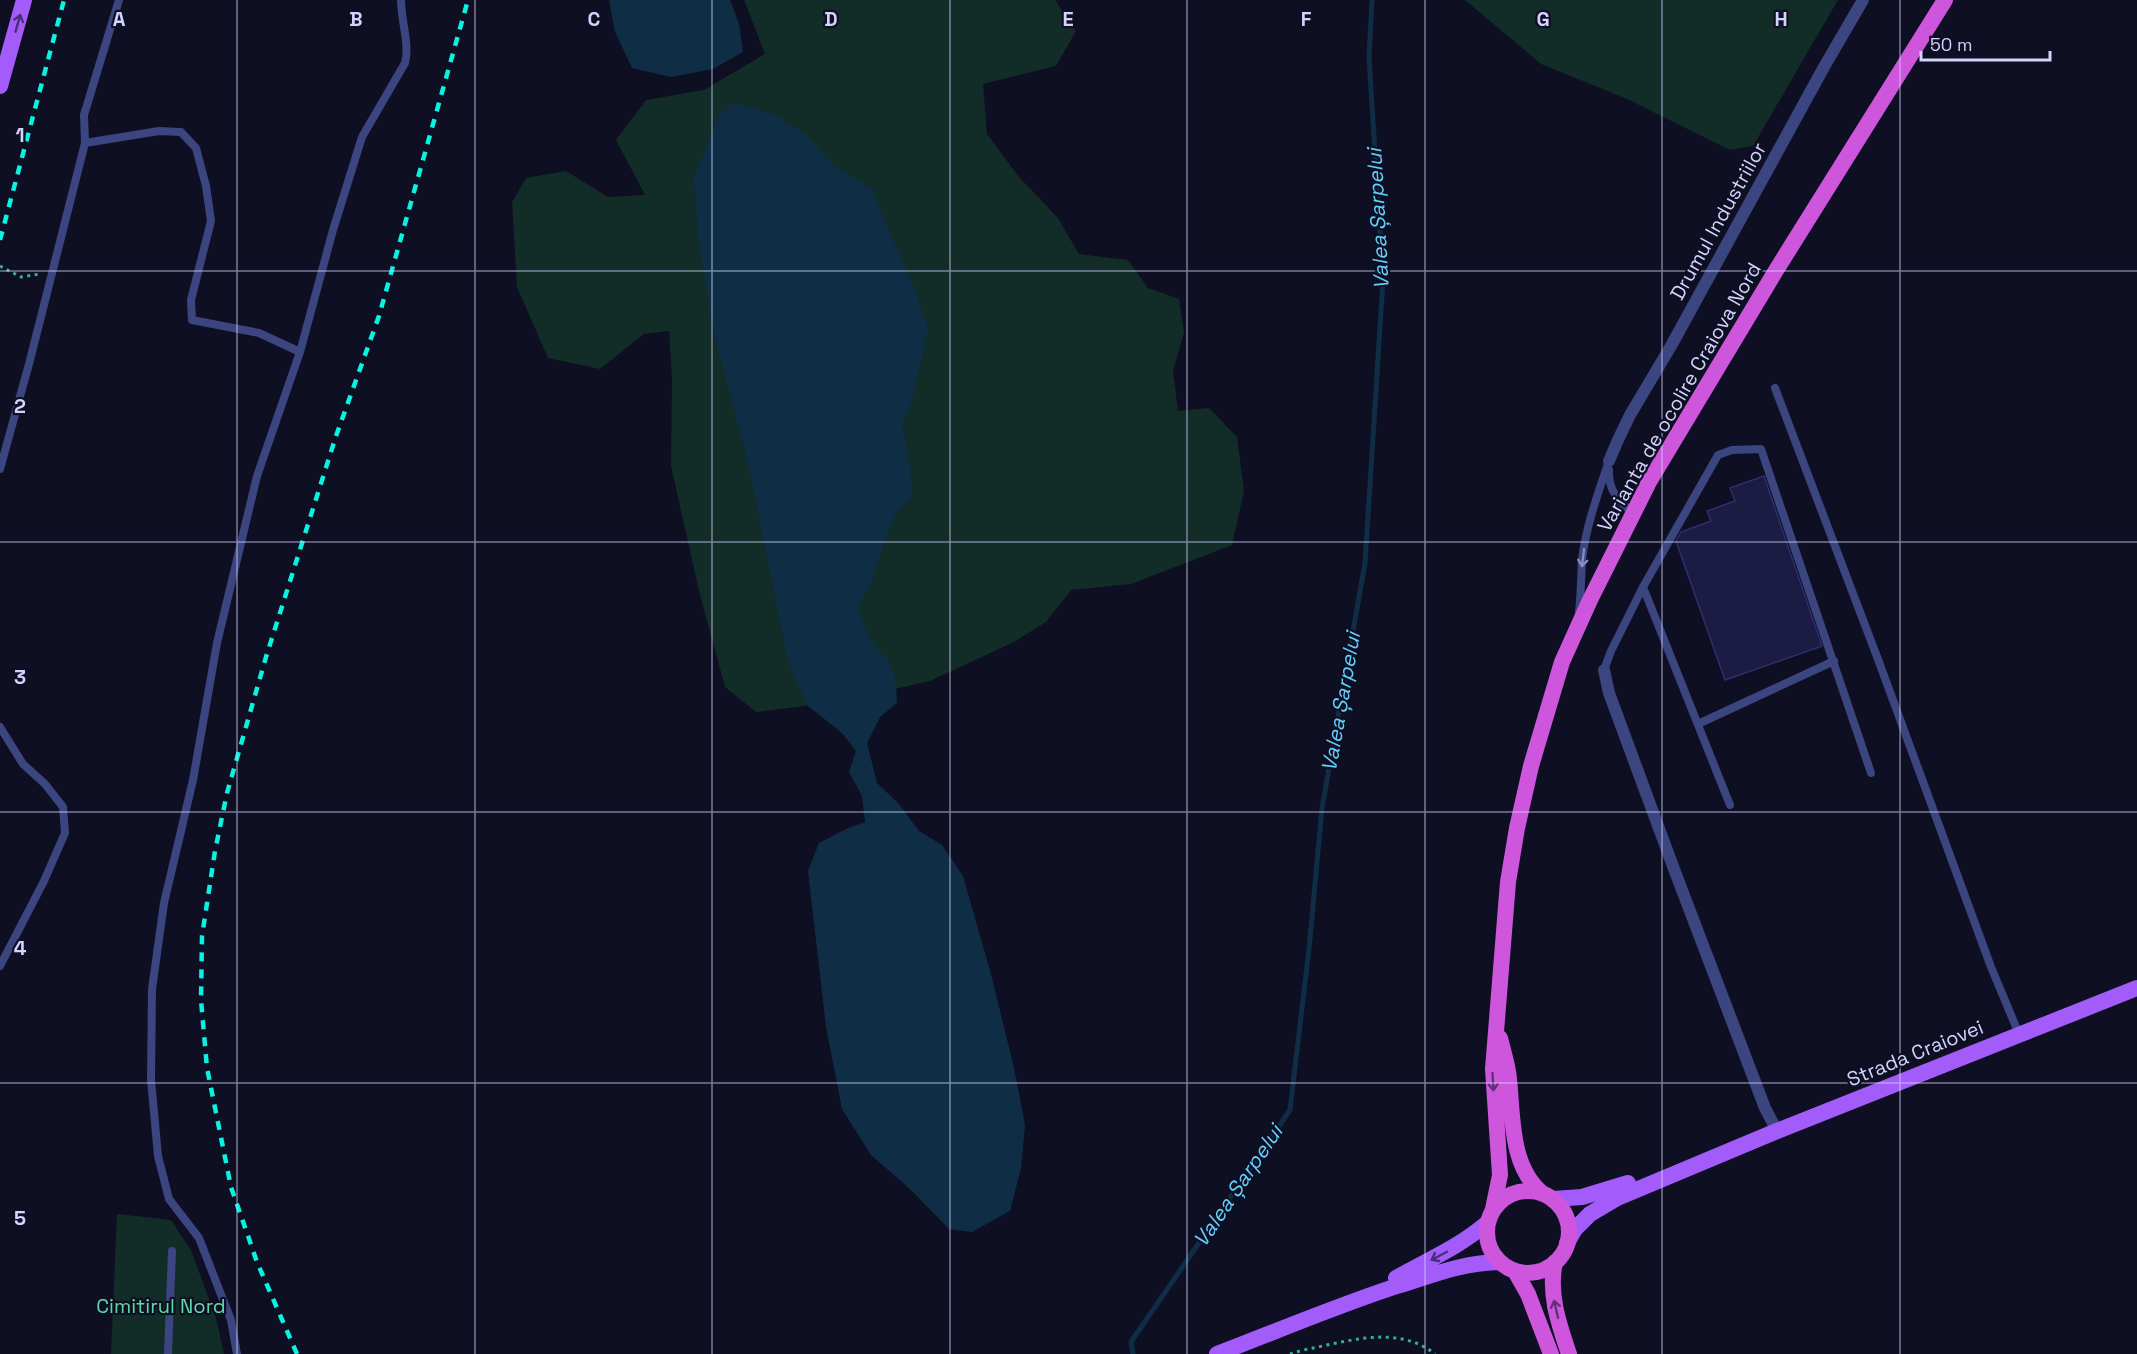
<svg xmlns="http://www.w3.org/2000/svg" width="2137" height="1354" font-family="'Space Grotesk',sans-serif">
<rect width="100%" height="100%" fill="#0f0f23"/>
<path fill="#122c27" d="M744 0H1055L1076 31 1056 66 983 84 987 134 1019 177 1058 218 1079 254 1128 260 1148 288 1179 299 1184 333 1173 371 1178 411 1209 408 1237 437 1244 491 1232 545 1131 584 1071 590 1046 622 1014 642 930 681 837 702 756 712 725 687 699 591 671 466 672 378 669 331 644 334 600 369 548 358 517 287 512 202 526 178 566 171 608 197 645 195 616 140 646 100 704 90 765 54Z
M1465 0H1838L1753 146 1730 150 1627 99 1541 64Z
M117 1214 171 1220 191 1250 216 1318 224 1354H111Z"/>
<path fill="#0f2e46" d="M609 0H730L739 24 743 52 713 69 671 77 632 68 615 32Z
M734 103 775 114 806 135 832 164 872 189 893 241 913 283 928 329 913 397 902 426 910 466 913 498C886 515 884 547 874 575 870 587 863 598 858 609L871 641 890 662 896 683 897 703 880 717 867 743 877 783 898 803 919 831 942 845 963 876 991 974 1014 1068 1025 1125 1021 1168 1010 1211 972 1232 949 1229 910 1189 871 1155 842 1109 826 1027 808 871 819 843 846 829 865 822 862 796 849 772 856 751 842 733 808 706 789 665 746 454 715 338 698 237 694 177 719 115Z"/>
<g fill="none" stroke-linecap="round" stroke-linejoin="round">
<path stroke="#0f2e46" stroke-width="5" d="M1133 1354 1131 1342 1290 1110 1309 949 1322 808 1365 563 1383 280 1369 57 1372 0"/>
</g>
<path fill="#1c1b43" stroke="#2f2e6e" stroke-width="1.5" d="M1764 476 1822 646 1725 680 1676 541 1681 532 1711 521 1707 511 1735 501 1730 488Z"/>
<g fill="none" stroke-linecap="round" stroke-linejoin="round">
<path stroke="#32b192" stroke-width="3" stroke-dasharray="3 4.5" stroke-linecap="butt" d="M0 266 21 277 40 274
M1290 1354C1301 1350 1314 1348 1327 1345 1364 1337 1403 1329 1435 1354"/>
<path stroke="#3b4580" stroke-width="8" d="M85 143 159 131 181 132 196 148 206 186 211 221 191 300 192 320 259 333 300 352
M1775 388 1879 662 1991 967 2019 1034
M0 469 29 364 85 143 84 115 119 0
M1609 470C1608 490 1618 501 1633 513
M1643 587 1730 805
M1579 612C1581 595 1581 577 1582 560 1586 526 1598 493 1609 461
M1604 670 1611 651 1643 587 1718 455 1732 450 1761 449 1871 773
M1698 724 1834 661
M0 727 23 764 45 784 63 807 65 833 44 881 0 966
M168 1354 172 1251
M237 1354 231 1320 199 1238 169 1199 158 1156 151 1080 152 989 164 903 193 780 217 643 257 476 300 352 333 230 362 137 405 63C410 44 401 21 401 0"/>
<path stroke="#3b4580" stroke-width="12" d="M1609 461 1618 440 1630 415 1671 346 1824 67 1863 0
M1604 670 1609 693 1674 869 1765 1108 1777 1131"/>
<path stroke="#a35cfa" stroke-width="16" d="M0 86 24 0
M1553 1199 1582 1197 1628 1183
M1567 1243 1575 1229 1590 1214 1617 1198 1777 1131 2137 988
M1396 1278C1428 1260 1459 1247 1487 1223
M1217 1354C1277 1331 1336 1306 1397 1286 1433 1275 1461 1263 1499 1262"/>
<path stroke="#ce56dd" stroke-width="16" d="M1500 1038C1503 1051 1508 1065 1509 1079 1513 1117 1510 1166 1542 1193
M1487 1232a41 41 0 1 1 82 0a41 41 0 1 1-82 0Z
M1493 1209 1500 1175 1493 1069 1508 882 1517 828 1531 766 1562 662 1590 600 1649 482 1775 272 1945 0
M1555 1262C1548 1294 1559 1324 1569 1354
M1515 1271 1528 1294 1551 1354"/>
<path stroke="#08f3e0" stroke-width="4.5" stroke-dasharray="9 8" stroke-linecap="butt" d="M0 240 64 0
M297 1354 257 1262 231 1187 207 1068 201 1000 202 936 215 851 227 793 266 657 336 436 379 316 468 0"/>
</g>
<defs><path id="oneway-shaft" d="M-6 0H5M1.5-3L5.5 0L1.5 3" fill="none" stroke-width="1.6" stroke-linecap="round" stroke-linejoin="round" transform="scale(1.5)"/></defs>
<g stroke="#4a2e79">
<use href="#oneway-shaft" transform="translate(18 23) rotate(-74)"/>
<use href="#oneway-shaft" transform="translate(1439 1256) rotate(152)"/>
</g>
<use stroke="#868cbf" href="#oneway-shaft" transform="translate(1583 558) rotate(97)"/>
<g stroke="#652f77">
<use href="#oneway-shaft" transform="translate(1493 1082) rotate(87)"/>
<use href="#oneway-shaft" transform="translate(1556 1309) rotate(-103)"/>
</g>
<path fill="none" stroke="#d2d4fe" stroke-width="1.5" stroke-opacity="0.55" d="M237 0V1354M475 0V1354M712 0V1354M950 0V1354M1187 0V1354M1425 0V1354M1662 0V1354M1900 0V1354M0 271H2137M0 542H2137M0 812H2137M0 1083H2137"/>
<g text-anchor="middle" stroke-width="4.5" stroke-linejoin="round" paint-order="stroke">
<g font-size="20" fill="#d2d4fe" stroke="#0f0f23">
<text transform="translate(1718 221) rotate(-61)" y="7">Drumul Industriilor</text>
<text transform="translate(1679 397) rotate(-60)" y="7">Varianta de ocolire Craiova Nord</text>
<text transform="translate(1915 1053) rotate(-22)" y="7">Strada Craiovei</text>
</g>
<g font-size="20" fill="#60dba6" stroke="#0f0f23">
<text x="161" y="1313">Cimitirul Nord</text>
</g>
<g font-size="21" font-style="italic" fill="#63cffa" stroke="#0f0f23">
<text transform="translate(1378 219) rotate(-93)" y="7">Valea Șarpelui</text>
<text transform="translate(1341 702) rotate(-80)" y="7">Valea Șarpelui</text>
<text transform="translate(1238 1186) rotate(-56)" y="7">Valea Șarpelui</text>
</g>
</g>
<g font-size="20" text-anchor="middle" font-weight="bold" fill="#d2d4fe" stroke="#0f0f23" stroke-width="4.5" stroke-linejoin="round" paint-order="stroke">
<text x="119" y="26">A</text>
<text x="356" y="26">B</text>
<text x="594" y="26">C</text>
<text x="831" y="26">D</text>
<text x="1068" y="26">E</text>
<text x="1306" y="26">F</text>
<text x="1543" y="26">G</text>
<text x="1781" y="26">H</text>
<text x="20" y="142">1</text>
<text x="20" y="413">2</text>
<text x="20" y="684">3</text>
<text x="20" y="955">4</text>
<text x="20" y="1225">5</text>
</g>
<path d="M1921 51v9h129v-9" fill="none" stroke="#d2d4fe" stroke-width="3"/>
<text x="1930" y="51" font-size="18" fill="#d2d4fe" stroke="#0f0f23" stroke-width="4.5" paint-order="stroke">50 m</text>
</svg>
